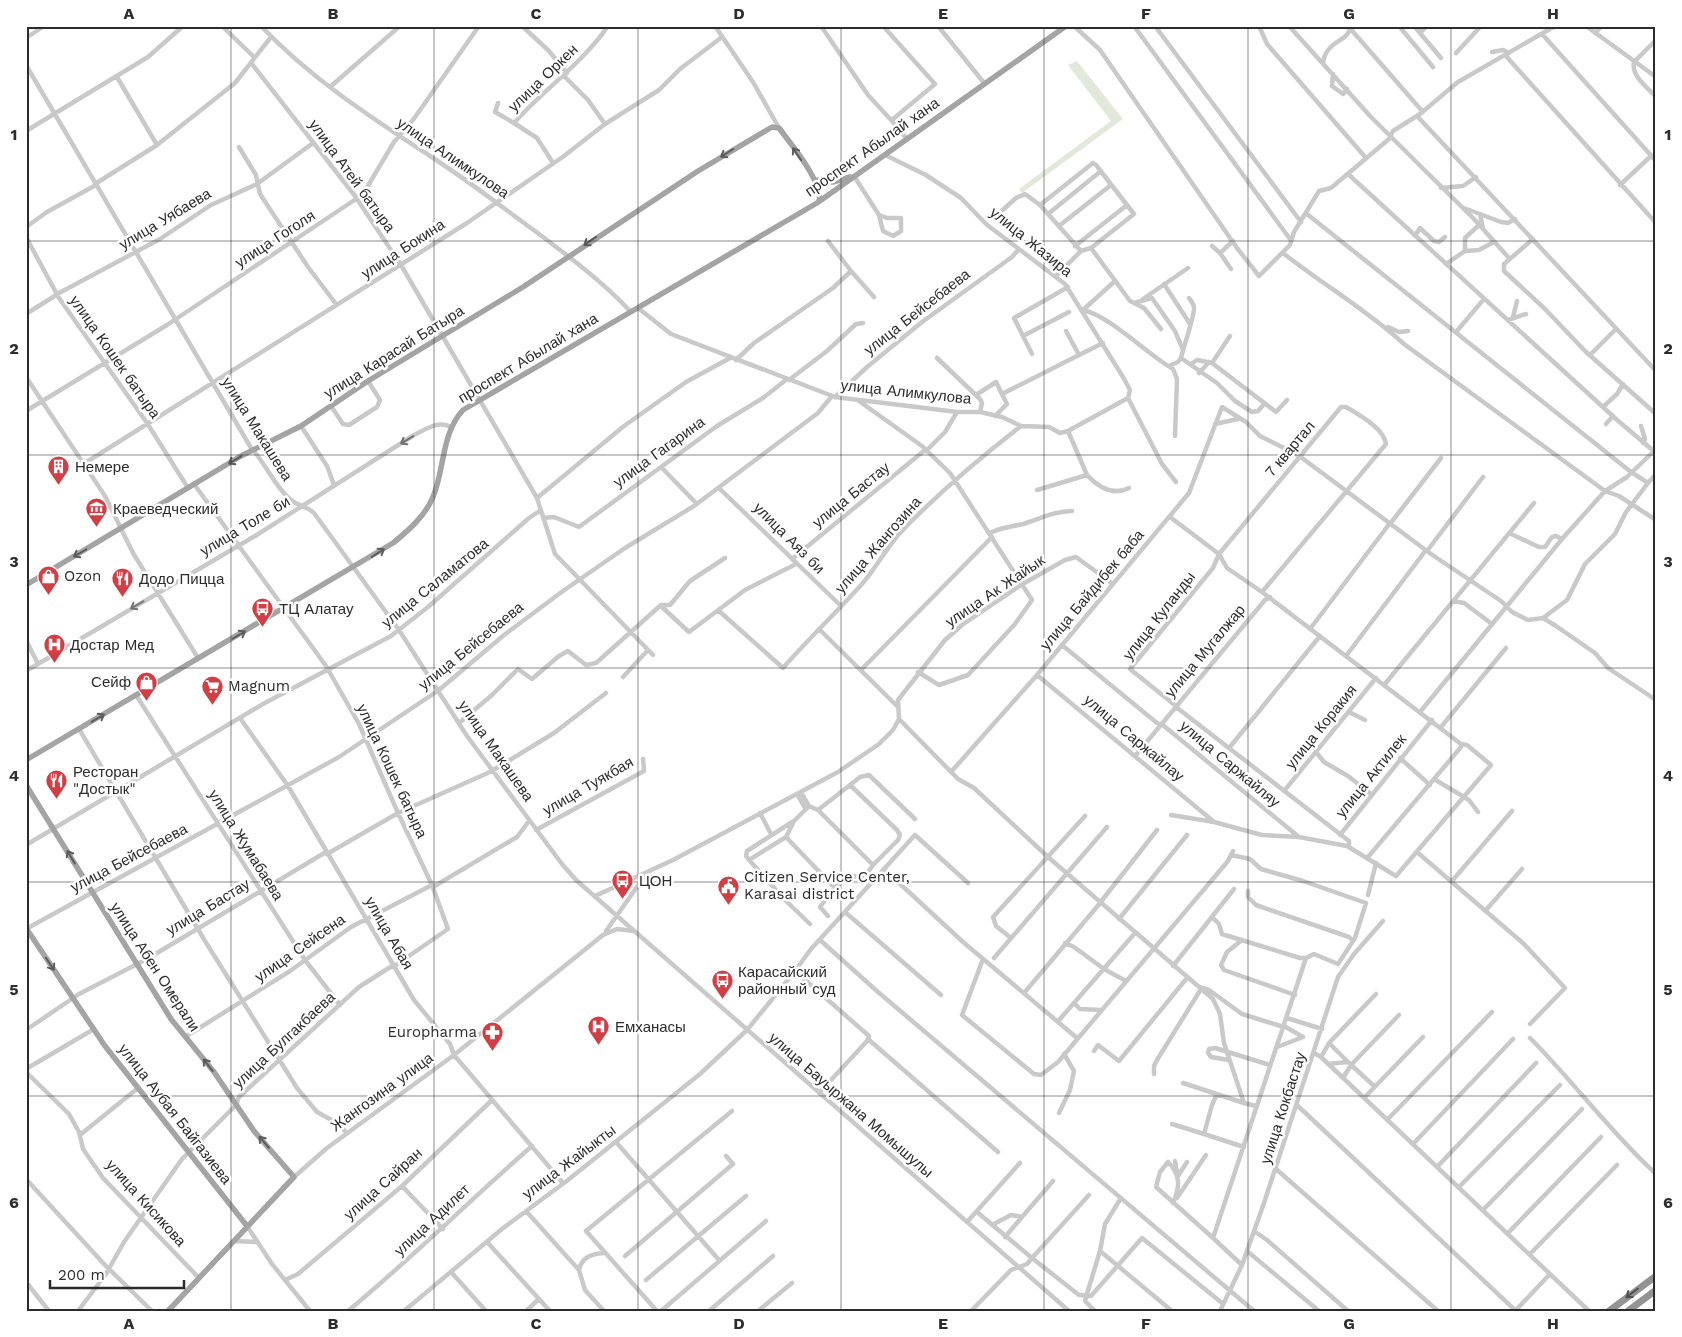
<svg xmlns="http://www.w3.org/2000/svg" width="1682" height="1337" font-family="'Work Sans',sans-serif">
<rect width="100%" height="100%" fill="#fff"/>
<path fill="#e2e9db" d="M1077 61 1123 119 1022 193 1019 189 1111 121 1068 65Z"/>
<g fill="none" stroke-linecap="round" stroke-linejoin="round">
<path stroke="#c9c9c9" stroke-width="4.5" d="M222 26 254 57
M261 26C312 80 375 120 436 160 470 182 502 207 535 231 568 256 602 281 630 311
M522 26 549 51 567 73
M715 26 753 82 779 128
M821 26 868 95 892 121
M883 26 935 84 893 119 892 121 907 139
M938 26 985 84
M1074 26 1100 50 1237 248 1259 276 1290 245 1294 232 1319 191 1331 188 1389 139 1393 131 1420 114 1458 82 1555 26
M1134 26 1290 239
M1155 26 1301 222
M1259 26 1267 44 1366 158
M1289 26 1371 117 1474 219 1509 258
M1348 26 1423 112
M1399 26 1433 67
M1414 26 1420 33
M1427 26 1420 33 1441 58
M1586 26 1656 77
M1595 33 1602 26
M1542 34 1656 161
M26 38 44 26
M1656 40 1634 62C1631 76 1647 87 1656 97
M1492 52 1503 50 1509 53
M1456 53 1481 26
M1505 55 1656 223
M1323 63C1326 40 1348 42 1350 28
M252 64 355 196 401 265 537 498 555 554 653 655
M26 65 251 448C266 463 273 485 290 499 297 506 307 506 314 513L399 630 467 736 562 864 576 880 1069 1311
M1333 74 1332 86 1343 94 1347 89
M564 76 588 100 605 124
M117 77 157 145
M330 87 400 26
M498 103 495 112 514 123C544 89 582 64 608 26
M1417 116 1656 371
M514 123 537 138 553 163
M26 131 148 57 183 26
M239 147 256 175 260 194 308 267 336 304
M1348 174 1616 419 1656 453
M854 176 879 215 887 218H901V231L893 236 883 231 879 215
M95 184 157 145 235 83 271 37
M1620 185 1651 156
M1441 188 1463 186 1476 177
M1040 205 1093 163 1096 165 1127 205 1075 246
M1464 208 1501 222 1508 223 1515 219
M1048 214 1101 171
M1307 214 1631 472 1648 483 1656 474
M1480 214 1483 229
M995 217 1016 198 1025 194 1040 205 1081 251
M1059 226 1111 185
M26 227 47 212 96 185
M1415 236 1420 228 1434 241 1439 242 1445 237
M26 237 59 298 147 423 188 488
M1533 239 1504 264V271L1545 309 1585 351 1656 414
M828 241 851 271 874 297
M1212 246 1220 253
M1091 248 1134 214 1127 205
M1465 251V238L1479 225
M1283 253C1322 284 1367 310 1404 344L1605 491 1619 496 1656 520
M1446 264 1465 251 1479 250 1494 242
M1231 269 1220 253 1233 241
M1056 276 1081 251 1091 248 1130 301 1144 308 1161 329
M1164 284 1190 324
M1143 299 1188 268
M1134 303 1152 298 1175 331 1183 350
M638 308 671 334 835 397 957 412H980L1002 417 1021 426 1049 427 1060 433 1068 431 1128 398 1130 390 1123 377 1065 284 986 224 961 198 926 175 885 155
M1083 310C1110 316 1147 354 1173 369L1177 379 1175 436
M1083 310 1115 281
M26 314 61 292 160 239 211 205 257 184 313 143
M1513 317 1517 301
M1508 320 1526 314
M1388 327 1399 332 1408 331
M1066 331 1079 355 1103 343
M1456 332 1484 299
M1023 336 1069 312
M1032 354 1014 318 1068 287
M1590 355 1616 329
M937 358 980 399 982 403 980 412
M1181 358 1217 383 1235 401 1252 412 1258 411 1264 404
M736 360 754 343 833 288 851 271
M1212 363 1230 336
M1191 364 1197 360 1212 363 1276 412 1287 400
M1169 366 1178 362 1181 358C1183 349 1195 314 1194 308 1194 304 1191 301 1189 298
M1199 373 1209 362
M26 377 105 496 133 553 198 658
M789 380 827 351 856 324 863 323
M1002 394 1079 355
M976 395 996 382 1007 404 995 416
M835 397 867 367 922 322 1012 257 1018 250
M1128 398 1162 464 1176 482
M859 401 922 446 950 473 1032 600 1015 624 968 675 939 685 918 672
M331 406 343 424 349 425 377 407 380 400 368 381
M1603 407 1617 394 1623 384
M26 411 167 325 356 199 366 189 394 142 413 120 479 26
M1215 424 1238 419
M1606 424 1613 416
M301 426 327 466 334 485
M1641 426 1645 439 1643 443
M926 451 945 432 957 412
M85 463 467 223 564 156 605 124 659 90 680 69 722 37
M661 467 697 504
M1087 475C1099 488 1113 496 1129 488
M194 484 326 666 359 724 398 813 432 885 448 929 393 967
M719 488 841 606
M1037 490 1087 475 1068 431
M537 498 624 426 686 382 730 358
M1170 517 1219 554 1227 568 1262 592
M543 518 554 517 579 527 717 426 763 398 787 379
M1390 524 1441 458
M990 533C1001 527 1011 527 1023 524 1039 519 1055 511 1072 511
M1562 539 1605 491 1627 477 1654 451
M878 546 884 552
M1427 551 1483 477
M792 559 925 450
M1453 601 1464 603 1492 624
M662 607 689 632 745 590 796 564
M719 611 783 668C808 639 836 613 862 584 875 569 885 551 898 535 936 495 977 460 1021 426
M1543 618 1567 600 1585 564 1615 534 1626 512 1648 483
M819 629 897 706
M1310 629 1390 523
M26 640 38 664
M1062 645 1157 723 1164 726 1299 837
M1346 656 1426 550
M861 670 992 537
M26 671 255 536 414 435C427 429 438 420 451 427
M1037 675 1213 821
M623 677 648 650
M1384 685 1534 503
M136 695 305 960 340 1005
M1176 707 1349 841V846
M1349 712 1365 720
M1420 712 1562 539 1556 536 1552 537 1545 547H1539L1509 533
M240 718 288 786 414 1000 450 1044 454 1055 563 1183
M899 719 958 779 974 788 1048 857 1213 999 1220 1014 1224 1043 1244 1103 1256 1106
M899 719 898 700 945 640 962 625 1021 585 1065 560 1076 557 1113 584
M459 723 492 695 518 669 532 679 559 656 568 651 586 665 596 663 661 605H670L690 581 725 558
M1441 727 1506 648
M79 729 205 941 297 1088 317 1112 337 1123 347 1133
M1229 748 1320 636
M1316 752 1324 762 1348 776 1371 794
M1135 756 1265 600 1270 597
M1400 758 1430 785
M951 772 1037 675 1189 493 1222 407 1246 422 1260 436 1298 455 1431 554 1501 601 1512 612 1528 620 1543 618 1556 626 1595 653 1608 668 1656 700
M1434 779 1469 800 1478 812
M850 785 860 777 869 775 915 819
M1284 791 1376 678
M801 792 809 806
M797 794 805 808
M809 806 818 810 873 865 864 878C847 875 849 873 837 886L832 885 786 837 794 821Z
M818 810 850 785 897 830 900 835 898 840 873 865
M760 813 771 834
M1171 815 1214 822 1262 835 1299 837 1347 846 1396 876 1491 765 1467 745 1461 744 1262 592 1386 444C1384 428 1359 415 1346 407H1341L1219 554 1213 568 1130 669 1176 706
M536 830 644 771 643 759
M1340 835 1432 720
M786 837 749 860 784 899 810 924
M26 845 263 704 391 636 428 607 529 518 541 510
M1417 852 1524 944 1565 988 1530 1024
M327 854 398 813 490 772 554 733 606 693
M1231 855 1250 859 1261 869 1303 881 1366 903 1355 938 1338 964 1314 954 1306 958 1213 1238 1242 1265
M1368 857 1461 747V744
M749 860 746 856 747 851 792 822
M884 869 963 942 1077 1038
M1452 881 1512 811
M433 887 517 837 529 821
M1248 891V897L1256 905 1349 937 1352 940
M1368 895 1376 863
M595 896 673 860 838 772 879 744 893 730 899 719
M1486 910 1522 869
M845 912 941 995
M828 916 820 907 835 887
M1212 917 1219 924 1222 934 1300 958H1306
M1119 919 1187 835
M26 929 339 757 439 690 504 635 563 591 625 548 694 506 818 413 832 396
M606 931 646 874
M1011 938 996 926 993 917 1085 816
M820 940 878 992 1254 1311
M1242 940 1227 952 1221 965 1224 970 1295 995
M1065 943 1074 947 1104 969 1126 981
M994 958 1107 827
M983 959 962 1015 1034 1074 1041 1075 1058 1062 1228 861 1233 851
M1173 966 1234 889
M1199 987 1209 990 1242 1014 1284 1027
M1024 993 1096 908 1157 830
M1074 1003 1080 1009 1101 1010
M1287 1018 1322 1029
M1060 1019 1135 933
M1284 1026 1303 1037
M26 1030 79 994 147 959 326 852
M185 1037 290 971 351 927 432 885
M1530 1038C1574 1082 1610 1132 1656 1174
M868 1039 998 1152
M1329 1043 1348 1062
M1277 1047 1303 1037
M1094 1051 1098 1045 1119 1061 1187 978
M1314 1053 1321 1057 1589 1311
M1321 1057 1329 1043 1376 994
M1229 1060 1211 1057 1208 1053 1209 1049 1215 1048 1270 1065
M1328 1064 1348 1062 1374 1086
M26 1069 94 1029
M26 1072 69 1114 79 1132 83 1149 103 1178 198 1277
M1154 1074V1066L1157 1060 1201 989
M1343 1078 1351 1065 1399 1015
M1183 1083 1244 1103
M819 1093 868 1040 869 1036 795 971 811 949 915 835 968 883
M1364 1098 1423 1037
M1298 1106 1516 1311
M1059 1113 1070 1090 1074 1071 1064 1054
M1387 1120 1492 1012
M1172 1124 1204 1134 1212 1105 1217 1094
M1204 1134 1244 1147
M80 1135 138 1088
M616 1142 719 1260
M1413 1144 1513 1039
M1175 1161 1177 1172
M1437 1167 1536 1063
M1276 1169 1438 1311
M1178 1176 1187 1162
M294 1177 327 1148 454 1055 603 935 617 929 634 931
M26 1179 104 1264 152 1311
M402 1186 443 1229
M1459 1187 1560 1085
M1089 1195 1032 1258 1079 1295 1091 1296 1142 1238 1222 1303
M1177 1198 1206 1155
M1173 1203C1180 1187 1181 1175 1168 1162L1160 1172 1156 1187 1213 1238
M1483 1210 1582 1109
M526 1211 579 1270 585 1290 604 1311
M967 1222 1020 1163
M992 1225 1011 1215 1022 1217 1053 1181
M247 1226 272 1264 310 1311
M1254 1231 1267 1240 1348 1311
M1508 1233 1601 1137
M1005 1237 1022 1217
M234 1241 256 1242
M487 1242 550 1311
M1100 1251 1172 1311
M1247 1251 1319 1311
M1530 1254 1617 1165
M625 1256 733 1164 726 1156
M579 1270C582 1257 591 1254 604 1253
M451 1272 486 1311
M285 1280 298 1274 402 1186 492 1100
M646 1280 746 1196
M26 1282 49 1311
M78 1311 106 1274 124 1242 182 1159 236 1105 239 1097 359 987 392 966
M348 1311C412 1258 470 1200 532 1146
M404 1311 502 1229 568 1180 700 1074 747 1030 795 971
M526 1311 539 1299
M657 1311 586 1231 732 1111
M661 1311 766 1221
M709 1311 773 1256
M758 1311 792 1283
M971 1311 1011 1270 1027 1264 1032 1258 977 1212
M1095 1311 1085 1301 1086 1297 1100 1251 1105 1224 1121 1198
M1220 1311 1242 1265 1264 1203 1338 977 1354 954 1383 921
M1515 1311 1550 1274"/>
<path stroke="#a4a4a4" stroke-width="5.5" d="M815 180 833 182 850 177
M26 585 241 456 301 426 368 381 523 287 698 171 772 127 779 128C790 143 824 183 819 201
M26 760 393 543C409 530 425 516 433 497 445 468 441 434 463 410L817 203 1066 26
M26 785 171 1019 214 1072 254 1131 294 1177 168 1311
M26 928 105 1046 247 1226"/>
<path stroke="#939393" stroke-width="7" d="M1609 1311 1656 1276
M1628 1311 1656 1290"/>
</g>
<defs><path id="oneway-shaft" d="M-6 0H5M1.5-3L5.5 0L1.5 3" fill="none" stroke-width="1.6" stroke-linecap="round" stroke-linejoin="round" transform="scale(1.25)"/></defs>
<g stroke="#5c5c5c">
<use href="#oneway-shaft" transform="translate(727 153) rotate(148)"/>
<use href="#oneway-shaft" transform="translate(797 154) rotate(-124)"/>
<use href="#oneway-shaft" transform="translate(590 241) rotate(145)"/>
<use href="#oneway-shaft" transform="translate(235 460) rotate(149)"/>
<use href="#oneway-shaft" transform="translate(80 553) rotate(150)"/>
<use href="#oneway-shaft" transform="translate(378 553) rotate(-32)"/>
<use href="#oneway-shaft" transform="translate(239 635) rotate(-30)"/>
<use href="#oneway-shaft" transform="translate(98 718) rotate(-31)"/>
<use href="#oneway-shaft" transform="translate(71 857) rotate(-121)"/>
<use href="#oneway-shaft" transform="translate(50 964) rotate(56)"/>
<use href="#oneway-shaft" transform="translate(208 1065) rotate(-128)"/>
<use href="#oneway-shaft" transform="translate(264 1142) rotate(-130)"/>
</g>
<g stroke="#737373">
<use href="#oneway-shaft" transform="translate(407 440) rotate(149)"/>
<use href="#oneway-shaft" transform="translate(137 605) rotate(150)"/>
</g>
<use stroke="#505050" href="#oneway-shaft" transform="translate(1632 1293) rotate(143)"/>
<path fill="none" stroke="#2c2c2c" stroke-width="1" stroke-opacity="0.55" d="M231 26V1311M434 26V1311M638 26V1311M841 26V1311M1044 26V1311M1248 26V1311M1451 26V1311M26 241H1656M26 455H1656M26 668H1656M26 882H1656M26 1096H1656"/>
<defs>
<symbol id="building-pin" viewBox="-11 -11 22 30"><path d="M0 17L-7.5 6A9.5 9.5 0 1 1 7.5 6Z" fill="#d33e44" stroke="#fff"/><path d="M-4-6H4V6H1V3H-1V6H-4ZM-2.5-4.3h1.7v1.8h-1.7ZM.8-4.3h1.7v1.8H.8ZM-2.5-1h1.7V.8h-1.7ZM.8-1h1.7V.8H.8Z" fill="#fff"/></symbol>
<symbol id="museum-pin" viewBox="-11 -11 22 30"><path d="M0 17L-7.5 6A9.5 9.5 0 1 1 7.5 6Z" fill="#d33e44" stroke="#fff"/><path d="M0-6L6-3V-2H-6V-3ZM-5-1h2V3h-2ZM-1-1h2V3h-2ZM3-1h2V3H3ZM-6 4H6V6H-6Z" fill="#fff"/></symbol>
<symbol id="shop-pin" viewBox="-11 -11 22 30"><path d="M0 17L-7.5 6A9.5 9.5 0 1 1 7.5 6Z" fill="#d33e44" stroke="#fff"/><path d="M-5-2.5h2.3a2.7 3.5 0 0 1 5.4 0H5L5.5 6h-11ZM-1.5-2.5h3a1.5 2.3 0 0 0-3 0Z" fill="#fff"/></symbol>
<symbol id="restaurant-pin" viewBox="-11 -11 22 30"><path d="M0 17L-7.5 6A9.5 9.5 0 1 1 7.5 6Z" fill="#d33e44" stroke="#fff"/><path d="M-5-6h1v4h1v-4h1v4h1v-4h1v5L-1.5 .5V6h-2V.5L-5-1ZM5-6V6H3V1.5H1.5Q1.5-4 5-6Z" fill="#fff"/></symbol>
<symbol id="bus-pin" viewBox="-11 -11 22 30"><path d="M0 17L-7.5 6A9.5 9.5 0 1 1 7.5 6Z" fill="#d33e44" stroke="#fff"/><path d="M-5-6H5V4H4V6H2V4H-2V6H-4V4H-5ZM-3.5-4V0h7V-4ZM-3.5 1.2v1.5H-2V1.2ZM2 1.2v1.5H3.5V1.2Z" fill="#fff"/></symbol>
<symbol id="hospital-pin" viewBox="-11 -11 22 30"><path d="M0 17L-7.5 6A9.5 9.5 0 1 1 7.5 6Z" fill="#d33e44" stroke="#fff"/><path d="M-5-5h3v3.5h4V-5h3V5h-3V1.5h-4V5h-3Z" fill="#fff"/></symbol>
<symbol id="supermarket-pin" viewBox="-11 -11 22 30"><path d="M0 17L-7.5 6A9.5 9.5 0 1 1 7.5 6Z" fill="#d33e44" stroke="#fff"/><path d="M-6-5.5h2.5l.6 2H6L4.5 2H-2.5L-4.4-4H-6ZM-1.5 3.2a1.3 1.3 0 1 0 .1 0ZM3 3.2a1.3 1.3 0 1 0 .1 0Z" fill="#fff"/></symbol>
<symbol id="civic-pin" viewBox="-11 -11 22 30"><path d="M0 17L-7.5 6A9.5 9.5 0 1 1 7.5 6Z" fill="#d33e44" stroke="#fff"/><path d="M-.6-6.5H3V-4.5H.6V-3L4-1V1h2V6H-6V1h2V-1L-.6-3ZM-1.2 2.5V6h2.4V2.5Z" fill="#fff"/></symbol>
<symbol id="pharmacy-pin" viewBox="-11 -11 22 30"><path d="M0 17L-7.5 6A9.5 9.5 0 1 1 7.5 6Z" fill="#d33e44" stroke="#fff"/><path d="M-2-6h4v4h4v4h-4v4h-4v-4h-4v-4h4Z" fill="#fff"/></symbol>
</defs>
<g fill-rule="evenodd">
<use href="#building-pin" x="46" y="454" width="25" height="34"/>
<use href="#museum-pin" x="84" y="496" width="25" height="34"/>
<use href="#shop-pin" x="36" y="564" width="25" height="34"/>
<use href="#restaurant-pin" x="110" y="566" width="25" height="34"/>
<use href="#bus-pin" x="250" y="596" width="25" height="34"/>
<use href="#hospital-pin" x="42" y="632" width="25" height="34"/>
<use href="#shop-pin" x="134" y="670" width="25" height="34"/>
<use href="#supermarket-pin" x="200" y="674" width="25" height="34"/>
<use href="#restaurant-pin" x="44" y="768" width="25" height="34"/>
<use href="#bus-pin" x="610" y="868" width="25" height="34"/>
<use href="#civic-pin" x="716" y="874" width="25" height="34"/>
<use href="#bus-pin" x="710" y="968" width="25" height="34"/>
<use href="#hospital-pin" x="586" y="1014" width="25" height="34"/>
<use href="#pharmacy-pin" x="480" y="1020" width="25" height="34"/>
</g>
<g text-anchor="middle" stroke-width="5" stroke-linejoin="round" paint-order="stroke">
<g font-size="15" fill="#2c2c2c" stroke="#fff">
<text transform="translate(543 78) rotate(-44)" y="5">улица Оркен</text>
<text transform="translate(872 147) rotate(-35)" y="5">проспект Абылай хана</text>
<text transform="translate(453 158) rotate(34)" y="5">улица Алимкулова</text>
<text transform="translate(352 176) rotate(54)" y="5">улица Атей батыра</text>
<text transform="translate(165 219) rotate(-31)" y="5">улица Уябаева</text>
<text transform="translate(275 239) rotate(-33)" y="5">улица Гоголя</text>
<text transform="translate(1031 242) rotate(39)" y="5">улица Жазира</text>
<text transform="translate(403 249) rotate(-33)" y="5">улица Бокина</text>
<text transform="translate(917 312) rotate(-38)" y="5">улица Бейсебаева</text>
<text transform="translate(394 352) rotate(-32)" y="5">улица Карасай Батыра</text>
<text transform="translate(115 357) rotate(55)" y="5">улица Кошек батыра</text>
<text transform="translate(528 358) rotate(-31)" y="5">проспект Абылай хана</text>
<text transform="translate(906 392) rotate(6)" y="5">улица Алимкулова</text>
<text transform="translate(257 429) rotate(58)" y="5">улица Макашева</text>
<text transform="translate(1290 449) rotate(-50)" y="5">7 квартал</text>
<text transform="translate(659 452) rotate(-36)" y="5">улица Гагарина</text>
<text transform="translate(851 495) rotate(-39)" y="5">улица Бастау</text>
<text transform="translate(245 526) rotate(-31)" y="5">улица Толе би</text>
<text transform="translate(789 538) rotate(45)" y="5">улица Аяз би</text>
<text transform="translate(878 545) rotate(-49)" y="5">улица Жангозина</text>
<text transform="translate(435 583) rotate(-39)" y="5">улица Саламатова</text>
<text transform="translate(1092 590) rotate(-50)" y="5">улица Байдибек баба</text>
<text transform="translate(995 591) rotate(-34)" y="5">улица Ак Жайык</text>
<text transform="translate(1159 616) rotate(-52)" y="5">улица Куланды</text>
<text transform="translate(471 646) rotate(-39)" y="5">улица Бейсебаева</text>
<text transform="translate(1205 651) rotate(-50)" y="5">улица Мугалжар</text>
<text transform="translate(1321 727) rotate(-51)" y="5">улица Коракия</text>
<text transform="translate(1134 738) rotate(40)" y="5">улица Саржайлау</text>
<text transform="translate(496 751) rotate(55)" y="5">улица Макашева</text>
<text transform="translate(1230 764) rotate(40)" y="5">улица Саржайляу</text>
<text transform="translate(392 771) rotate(65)" y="5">улица Кошек батыра</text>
<text transform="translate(1371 776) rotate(-51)" y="5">улица Актилек</text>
<text transform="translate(588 786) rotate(-30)" y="5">улица Туякбая</text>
<text transform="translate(246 845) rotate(58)" y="5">улица Жумабаева</text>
<text transform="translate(129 858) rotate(-28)" y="5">улица Бейсебаева</text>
<text transform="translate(208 907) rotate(-31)" y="5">улица Бастау</text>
<text transform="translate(389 933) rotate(60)" y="5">улица Абая</text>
<text transform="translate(300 948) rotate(-35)" y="5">улица Сейсена</text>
<text transform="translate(155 967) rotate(57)" y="5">улица Абен Омерали</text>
<text transform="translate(284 1040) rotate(-43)" y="5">улица Булгакбаева</text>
<text transform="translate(382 1092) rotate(-36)" y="5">Жангозина улица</text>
<text transform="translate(851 1105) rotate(41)" y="5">улица Бауыржана Момышулы</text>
<text transform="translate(1283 1108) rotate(-72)" y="5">улица Кокбастау</text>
<text transform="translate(175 1114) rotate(52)" y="5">улица Аубая Байгазиева</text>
<text transform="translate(569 1162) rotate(-37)" y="5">улица Жайыкты</text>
<text transform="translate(383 1184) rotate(-42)" y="5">улица Сайран</text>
<text transform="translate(146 1203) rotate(48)" y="5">улица Кисикова</text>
<text transform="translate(432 1220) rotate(-43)" y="5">улица Адилет</text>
</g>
<g font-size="15" fill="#2c2c2c" stroke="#fff" text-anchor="start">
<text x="75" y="472">Немере</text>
<text x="113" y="514">Краеведческий</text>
<text x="64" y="581">Ozon</text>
<text x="139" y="584">Додо Пицца</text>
<text x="279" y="614">ТЦ Алатау</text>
<text x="70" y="650">Достар Мед</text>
<text x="131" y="687" text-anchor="end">Сейф</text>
<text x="228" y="691">Magnum</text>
<text x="73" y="777">Ресторан<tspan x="73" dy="17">"Достык"</tspan></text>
<text x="744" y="882">Citizen Service Center,<tspan x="744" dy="17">Karasai district</tspan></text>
<text x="639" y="886">ЦОН</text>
<text x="738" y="977">Карасайский<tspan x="738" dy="17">районный суд</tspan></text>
<text x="615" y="1032">Емханасы</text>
<text x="477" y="1037" text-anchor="end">Europharma</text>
</g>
</g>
<rect width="1682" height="1337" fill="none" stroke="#ffffff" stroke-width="55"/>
<path d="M50 1280v8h134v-8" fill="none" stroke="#2c2c2c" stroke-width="2.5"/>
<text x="58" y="1280" font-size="15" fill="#2c2c2c" stroke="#ffffff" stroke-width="4" paint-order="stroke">200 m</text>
<rect x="28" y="28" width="1626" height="1282" fill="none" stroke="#2c2c2c" stroke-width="2"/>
<g font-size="16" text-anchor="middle" font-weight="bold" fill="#2c2c2c">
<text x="129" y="19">A</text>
<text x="333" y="19">B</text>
<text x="536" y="19">C</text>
<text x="739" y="19">D</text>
<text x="943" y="19">E</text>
<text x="1146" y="19">F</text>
<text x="1349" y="19">G</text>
<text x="1553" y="19">H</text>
<text x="14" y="140">1</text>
<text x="1668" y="140">1</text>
<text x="14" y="354">2</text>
<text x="1668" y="354">2</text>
<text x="14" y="567">3</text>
<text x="1668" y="567">3</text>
<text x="14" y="781">4</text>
<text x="1668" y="781">4</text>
<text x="14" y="995">5</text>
<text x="1668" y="995">5</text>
<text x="14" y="1208">6</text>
<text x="1668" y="1208">6</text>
<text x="129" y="1329">A</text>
<text x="333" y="1329">B</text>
<text x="536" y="1329">C</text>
<text x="739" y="1329">D</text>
<text x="943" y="1329">E</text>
<text x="1146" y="1329">F</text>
<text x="1349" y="1329">G</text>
<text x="1553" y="1329">H</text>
</g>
</svg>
